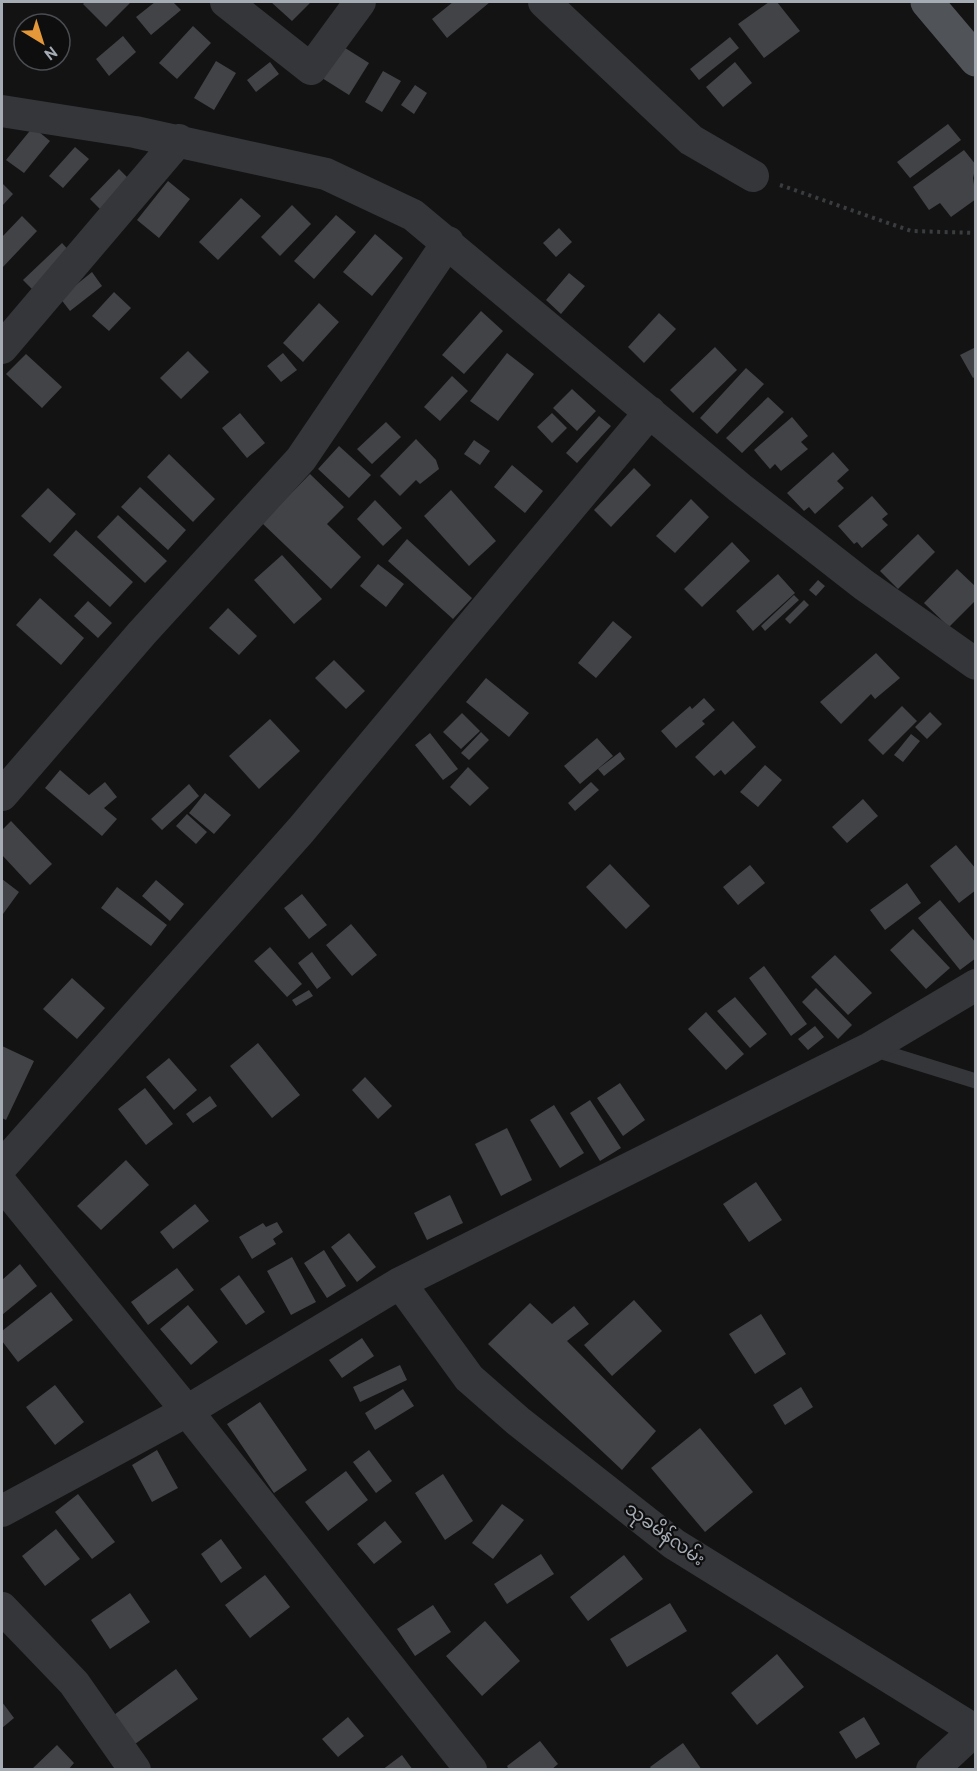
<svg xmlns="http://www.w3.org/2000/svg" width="977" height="1771" font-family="Overpass,'Noto Sans Myanmar',sans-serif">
<rect width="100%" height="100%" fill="#131314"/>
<path fill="#424347" d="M85 2H131L106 27 83 4Z
M155 2H173L181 10 151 35 136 17Z
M271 2H311L292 21Z
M453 2H490L447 38 432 19Z
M769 2H777L800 31 764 58 738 24Z
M193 26 211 43 177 79 159 63Z
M123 36 136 52 109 76 96 59Z
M730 37 739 48 699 80 690 69Z
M342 46 369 63 349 95 322 78Z
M216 61 236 73 214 110 194 98Z
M270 62 279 74 256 92 247 80Z
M735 62 752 83 723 107 706 87Z
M383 71 401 81 382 112 365 102Z
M415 85 427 93 414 114 401 105Z
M948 124 961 140 910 178 897 162Z
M33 127 50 141 24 173 6 160Z
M75 147 89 159 63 188 49 176Z
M964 150 976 165 973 178 976 199 951 217 940 203 929 210 913 187Z
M119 169 132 182 103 212 90 199Z
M168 181 190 199 159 238 137 220Z
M2 183 13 194 2 206Z
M241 198 261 216 218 260 199 242Z
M292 205 311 224 280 256 261 237Z
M336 215 356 232 314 279 294 261Z
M22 216 37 231 2 268V237Z
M559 228 572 242 556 257 543 243Z
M375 234 403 258 372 296 343 272Z
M62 243 75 257 37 294 23 280Z
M92 272 102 286 70 311 60 298Z
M569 273 585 286 561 314 546 300Z
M114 292 131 308 109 331 92 316Z
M319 303 339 322 303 362 283 343Z
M481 311 503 331 464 374 442 355Z
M659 313 676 329 644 363 628 347Z
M715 347 737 370 693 413 670 390Z
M976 347V376L973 378 960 355Z
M188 351 209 372 181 399 160 378Z
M283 353 297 370 281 382 267 366Z
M507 353 534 374 498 421 470 401Z
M26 354 62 387 42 408 6 374Z
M746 368 764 384 717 434 700 418Z
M452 376 468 391 440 421 424 407Z
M572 389 596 411 577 431 553 408Z
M768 397 784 412 742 453 726 438Z
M240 413 265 443 247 458 222 428Z
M552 413 567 428 552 443 537 427Z
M599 416 611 426 577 463 566 453Z
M792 417 808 436 801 442 808 449 781 471 775 464 770 469 754 450Z
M386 422 401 437 372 464 357 449Z
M416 439 436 460 439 469 420 484 416 480 400 496 380 476Z
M474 440 490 451 480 465 464 454Z
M339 446 371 475 349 498 318 469Z
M833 452 849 470 837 481 844 488 815 514 809 507 804 511 787 493Z
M169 454 215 499 193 522 147 477Z
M512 465 543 491 525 513 494 487Z
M634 468 651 485 611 527 594 510Z
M310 474 344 507 327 524 361 557 331 589 262 523Z
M140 487 186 530 168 550 121 507Z
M48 488 76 514 50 543 21 516Z
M451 490 496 541 469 566 424 516Z
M872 496 888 514 882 519 888 525 862 548 857 542 854 544 838 526Z
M691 499 709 517 675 553 656 536Z
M375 500 402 528 383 546 357 519Z
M118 515 167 561 145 583 97 537Z
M76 530 133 582 110 607 53 555Z
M918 534 935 552 898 589 880 571Z
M407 539 472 598 453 619 388 561Z
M732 542 750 561 702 607 684 589Z
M282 555 322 599 294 624 254 580Z
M378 564 404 584 386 607 360 586Z
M957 569 976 587V600L949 627 924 603Z
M778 574 795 593 753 631 736 611Z
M818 580 825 586 816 596 809 590Z
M794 595 799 600 765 631 761 626Z
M40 598 84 638 61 665 16 625Z
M804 600 809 605 790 624 785 619Z
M88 601 112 623 98 638 74 616Z
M228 608 257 636 239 655 209 628Z
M613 621 632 637 596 678 578 663Z
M876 653 900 678 875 699 871 694 841 724 820 702Z
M334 660 365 691 346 709 315 678Z
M486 678 529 713 509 737 466 702Z
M704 698 715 710 702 721 705 724 676 748 661 731 690 706 692 709Z
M902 706 917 721 883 755 868 740Z
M930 712 942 724 927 739 915 727Z
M462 713 480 731 461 749 443 732Z
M270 719 300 751 259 789 229 756Z
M733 721 756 747 725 775 721 770 714 776 695 757Z
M481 732 489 740 469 760 461 753Z
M430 733 458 769 443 780 415 745Z
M911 734 920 741 903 762 894 755Z
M597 738 613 756 580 784 564 766Z
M620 752 625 759 604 776 598 769Z
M765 765 782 780 758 807 740 792Z
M468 767 489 788 470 806 450 787Z
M60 770 89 795 105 782 117 797 104 808 117 819 102 836 45 788Z
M591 782 599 790 575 811 568 803Z
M189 784 199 796 162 830 151 819Z
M205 793 231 815 214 834 189 813Z
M863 799 878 816 847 843 832 827Z
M187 814 207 832 196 844 176 826Z
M11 821 52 864 30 885 2 855V830Z
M956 845 976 869V890L959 903 930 866Z
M610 864 650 906 626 929 586 887Z
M750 865 765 883 738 905 723 887Z
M2 879 19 892 3 914 2 913Z
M156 880 184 904 170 921 142 896Z
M907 883 921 903 885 930 870 910Z
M117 887 167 925 151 946 101 908Z
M302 894 327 925 309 939 284 908Z
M940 900 976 943V958L960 970 918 918Z
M351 924 377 955 352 976 326 945Z
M913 929 950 968 926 989 890 950Z
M270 947 302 984 287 997 254 961Z
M312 952 331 978 317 989 298 963Z
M835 955 872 993 848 1015 811 977Z
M764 966 807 1024 791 1036 749 978Z
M72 978 105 1008 77 1039 43 1009Z
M816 988 852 1025 838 1039 802 1002Z
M309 990 313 996 296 1006 292 1000Z
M735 997 767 1034 750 1048 717 1011Z
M706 1012 744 1054 726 1070 688 1029Z
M815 1026 824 1037 808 1050 798 1039Z
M258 1043 300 1095 272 1118 230 1066Z
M2 1046 34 1061 6 1120 2 1118Z
M169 1058 197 1090 174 1110 146 1077Z
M365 1077 392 1106 378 1119 352 1090Z
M620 1083 645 1120 623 1136 597 1098Z
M145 1088 173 1124 146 1145 118 1109Z
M210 1096 217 1106 193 1123 186 1114Z
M590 1100 621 1148 600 1161 570 1113Z
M554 1105 584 1153 560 1168 530 1120Z
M507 1128 532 1180 501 1196 475 1144Z
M126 1160 149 1185 101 1230 77 1206Z
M756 1182 782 1220 749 1242 723 1204Z
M450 1195 463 1223 427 1240 414 1213Z
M195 1204 209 1221 173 1249 160 1232Z
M277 1222 283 1232 273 1239 276 1244 252 1259 239 1237 263 1223 266 1227Z
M349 1233 376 1267 357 1282 331 1247Z
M324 1250 346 1286 327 1298 304 1263Z
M292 1257 316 1302 291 1315 267 1271Z
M20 1264 37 1286 2 1315V1280Z
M177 1268 194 1290 148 1325 131 1302Z
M239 1275 265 1312 246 1325 220 1289Z
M51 1292 73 1320 18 1362 2 1341V1331Z
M634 1300 662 1331 612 1376 584 1345Z
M530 1303 552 1324 574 1306 589 1324 567 1341 656 1431 622 1470 488 1344Z
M188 1305 218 1342 191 1365 160 1329Z
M761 1314 786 1354 755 1374 729 1334Z
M362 1338 374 1356 342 1378 329 1360Z
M400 1365 407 1380 360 1402 353 1387Z
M55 1385 84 1422 55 1445 26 1407Z
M801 1387 813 1407 785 1425 773 1405Z
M403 1389 414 1406 375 1430 365 1413Z
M260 1402 307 1470 274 1493 227 1424Z
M700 1428 753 1492 705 1532 651 1468Z
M157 1450 178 1488 152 1502 132 1465Z
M369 1450 392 1481 376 1493 353 1462Z
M346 1471 368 1500 328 1531 305 1502Z
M443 1474 473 1521 445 1540 415 1493Z
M78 1494 115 1542 92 1559 55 1512Z
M502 1504 524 1520 493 1559 472 1543Z
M385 1521 402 1542 374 1564 357 1544Z
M56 1529 80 1559 45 1586 22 1556Z
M221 1539 242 1568 221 1583 201 1554Z
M541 1554 554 1574 507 1604 494 1584Z
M624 1555 643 1579 588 1621 570 1597Z
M265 1575 290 1607 250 1638 225 1605Z
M130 1593 150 1622 110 1649 91 1620Z
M670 1603 687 1631 627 1667 610 1639Z
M433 1605 451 1632 415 1656 397 1629Z
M485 1621 520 1661 482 1696 446 1656Z
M777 1654 804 1687 757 1725 731 1693Z
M176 1669 198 1699 135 1744 114 1715Z
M2 1702 14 1718 2 1728Z
M348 1717 364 1736 338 1757 322 1739Z
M864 1717 880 1744 856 1759 839 1732Z
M540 1741 558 1764 551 1770H509L507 1766Z
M683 1743 702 1770H652L650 1767Z
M57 1745 74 1763 68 1770H31Z
M402 1755 413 1770H382Z"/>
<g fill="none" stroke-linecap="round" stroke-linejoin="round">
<path stroke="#3a3d40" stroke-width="4" stroke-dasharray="3 4.5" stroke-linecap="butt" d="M780 185 911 231 976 233"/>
<path stroke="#343639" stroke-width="15" d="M873 1049 976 1081"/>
<path stroke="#343639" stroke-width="32" d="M226 2 311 69 360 2
M544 2 691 140 753 176
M2 111 135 132 326 174 413 215 740 488 864 585 976 664
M2 348 179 140
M2 795 142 633 301 459 448 242
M2 1166 301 830 650 412
M2 1184 187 1411 471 1770
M400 1283 469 1378 518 1421 674 1544 976 1731
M2 1511 187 1411 400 1283 870 1048 976 985
M2 1608 74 1683 135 1770
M932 1770 975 1730"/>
<path stroke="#505358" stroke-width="33" d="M927 2 976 60"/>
</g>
<g text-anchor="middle" stroke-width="4.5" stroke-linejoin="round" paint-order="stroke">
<g font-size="18" fill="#a5acb4" stroke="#0e0e0f">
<text transform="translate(665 1534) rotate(36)" y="6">သုခမိန်လမ်း</text>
</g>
</g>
<rect width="977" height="1771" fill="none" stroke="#a5acb4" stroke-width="6"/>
<g transform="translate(42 42) rotate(142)"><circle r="28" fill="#0e0e0f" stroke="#4a4d51" stroke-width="1.5"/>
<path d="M0-4.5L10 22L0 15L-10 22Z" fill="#e5983a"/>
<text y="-9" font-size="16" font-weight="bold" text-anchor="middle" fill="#a5acb4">N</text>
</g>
</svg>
